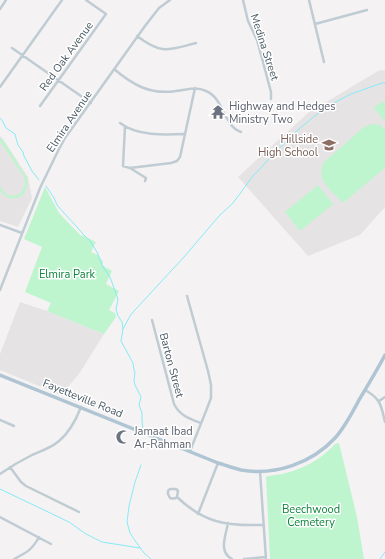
<svg xmlns="http://www.w3.org/2000/svg" width="385" height="559" font-family="'Nunito Sans',sans-serif">
<rect width="100%" height="100%" fill="#f5f2f3"/>
<path fill="#e6e3e5" d="M385 70V207L360 235 308 256 238 177 308 113 378 71Z
M0 136 3 139 28 177 32 198 18 227 0 221Z
M20 302 47 311 104 334 79 374 61 395 0 370V354Z"/>
<path fill="#bef5ce" d="M385 101V122L374 108 377 105Z
M371 124 381 125 385 130V168L343 203 329 189 323 181 321 173 323 163 363 128Z
M0 138 3 140 27 178C31 196 12 206 0 191V186C2 189 3 192 6 194 18 200 28 189 24 177L0 141Z
M318 185 333 204 300 231 285 212Z
M45 187 59 213 81 236 82 235 96 242 91 252 98 255 103 262 102 265 112 271 106 284 119 291 109 310 115 313 116 317 104 334 47 311 51 303 25 292 42 247 24 239Z
M339 443 357 517 364 559H270L266 477 268 476C293 474 318 463 335 444Z"/>
<g fill="none" stroke-linecap="round" stroke-linejoin="round">
<path stroke="#87eaf7" stroke-width="1" d="M0 118 2 120 6 128 15 134 16 138 18 145 23 152 24 156 32 171 39 180
M46 186 54 198 57 205 64 213 77 227 82 233 90 241 97 252 103 267 110 277 118 299 116 309 118 316 122 322 123 329 121 341 133 363 134 370 135 372 134 381 135 385 141 397 139 405 142 413V421L143 429
M123 329 130 316 134 311 184 257 219 216 233 203 253 176 293 134 316 115 332 104 351 94 382 83H385
M141 465 135 482 129 506 127 522 130 533 136 542 144 553 151 559
M0 489 69 522 86 534 102 542 140 548
M380 559 385 552"/>
<path stroke="#bfccd3" stroke-width="2.5" d="M243 0 248 21 257 40 260 51 271 92V99
M309 0 324 62
M0 9 6 0
M315 24 367 10
M137 36C162 55 168 50 196 43
M12 48 91 103
M114 69C133 85 150 95 176 91 187 90 195 86 206 91 224 98 224 127 241 132
M0 87 62 0
M40 106 106 14 86 0
M120 123C137 136 164 135 184 134
M125 126 123 166 130 168
M145 181 146 178 130 168 171 163 177 161 180 157 195 88
M0 225 22 233
M0 290 40 188 58 151 65 138 145 26 159 8 170 0
M187 296 208 371 211 385V398L206 411 190 451
M152 320 174 404C180 416 190 419 201 423
M365 390C381 399 381 405 385 422
M379 401 385 397
M0 420 14 426
M10 467 21 482 26 486 79 512
M260 471 266 559
M0 474C10 467 20 461 32 455 41 451 51 448 59 441 70 432 76 420 81 407
M177 497C175 499 173 499 170 498L168 494V491L170 489H176L178 491 177 497C203 522 225 526 260 525H264
M198 514 218 463
M0 517 51 544
M228 523C226 535 218 552 232 559
M14 559C26 553 32 550 39 537
M244 559 266 557"/>
<path stroke="#b0c5d4" stroke-width="3.5" d="M0 375 218 463C225 465 233 468 241 470 275 476 312 463 335 438 345 427 352 413 359 400 368 385 377 370 385 355"/>
</g>
<defs>
<symbol id="temple-bare" viewBox="-9 -9 18 18"><path d="M0-6L5-2H3V0L6.5 2.5H4V6H1.5V3h-3V6H-4V2.5H-6.5L-3 0V-2H-5Z" fill="#6b7280" stroke="#fff" stroke-width="2.5" paint-order="stroke"/></symbol>
<symbol id="school-bare" viewBox="-9 -9 18 18"><path d="M0-5L7-2L0 1L-7-2ZM-4 1L0 2.5L4 1V4Q0 6-4 4Z" fill="#8d6e63" stroke="#fff" stroke-width="2.5" paint-order="stroke"/></symbol>
<symbol id="mosque-bare" viewBox="-9 -9 18 18"><path d="M3.5-4.9A6 6 0 1 0 3.5 4.9A5 5 0 1 1 3.5-4.9Z" fill="#6b7280" stroke="#fff" stroke-width="2.5" paint-order="stroke"/></symbol>
</defs>
<g fill-rule="evenodd">
<use href="#temple-bare" x="208" y="102" width="20" height="20"/>
<use href="#school-bare" x="319" y="135" width="20" height="20"/>
<use href="#mosque-bare" x="113" y="427" width="20" height="20"/>
</g>
<g text-anchor="middle" stroke-width="3" stroke-linejoin="round" paint-order="stroke">
<g font-size="11" fill="#485863" stroke="#fff">
<text transform="translate(265 47) rotate(72)" y="4">Medina Street</text>
<text transform="translate(66 56) rotate(-54)" y="4">Red Oak Avenue</text>
<text transform="translate(69 121) rotate(-56)" y="4">Elmira Avenue</text>
<text transform="translate(172 365) rotate(75)" y="4">Barton Street</text>
<text transform="translate(83 398) rotate(22)" y="4">Fayetteville Road</text>
</g>
<g font-size="11" fill="#5b616d" stroke="#fff" text-anchor="start">
<text x="229" y="110">Highway and Hedges<tspan x="229" dy="13">Ministry Two</tspan></text>
<text x="134" y="435">Jamaat Ibad<tspan x="134" dy="13">Ar-Rahman</tspan></text>
</g>
<g font-size="11" fill="#785e54" stroke="#fff" text-anchor="end">
<text x="318" y="143">Hillside<tspan x="318" dy="13">High School</tspan></text>
</g>
<g font-size="11" fill="#0d833c" stroke="#fff">
<text x="67" y="278">Elmira Park</text>
<text x="311" y="513">Beechwood<tspan x="311" dy="13">Cemetery</tspan></text>
</g>
</g>
</svg>
